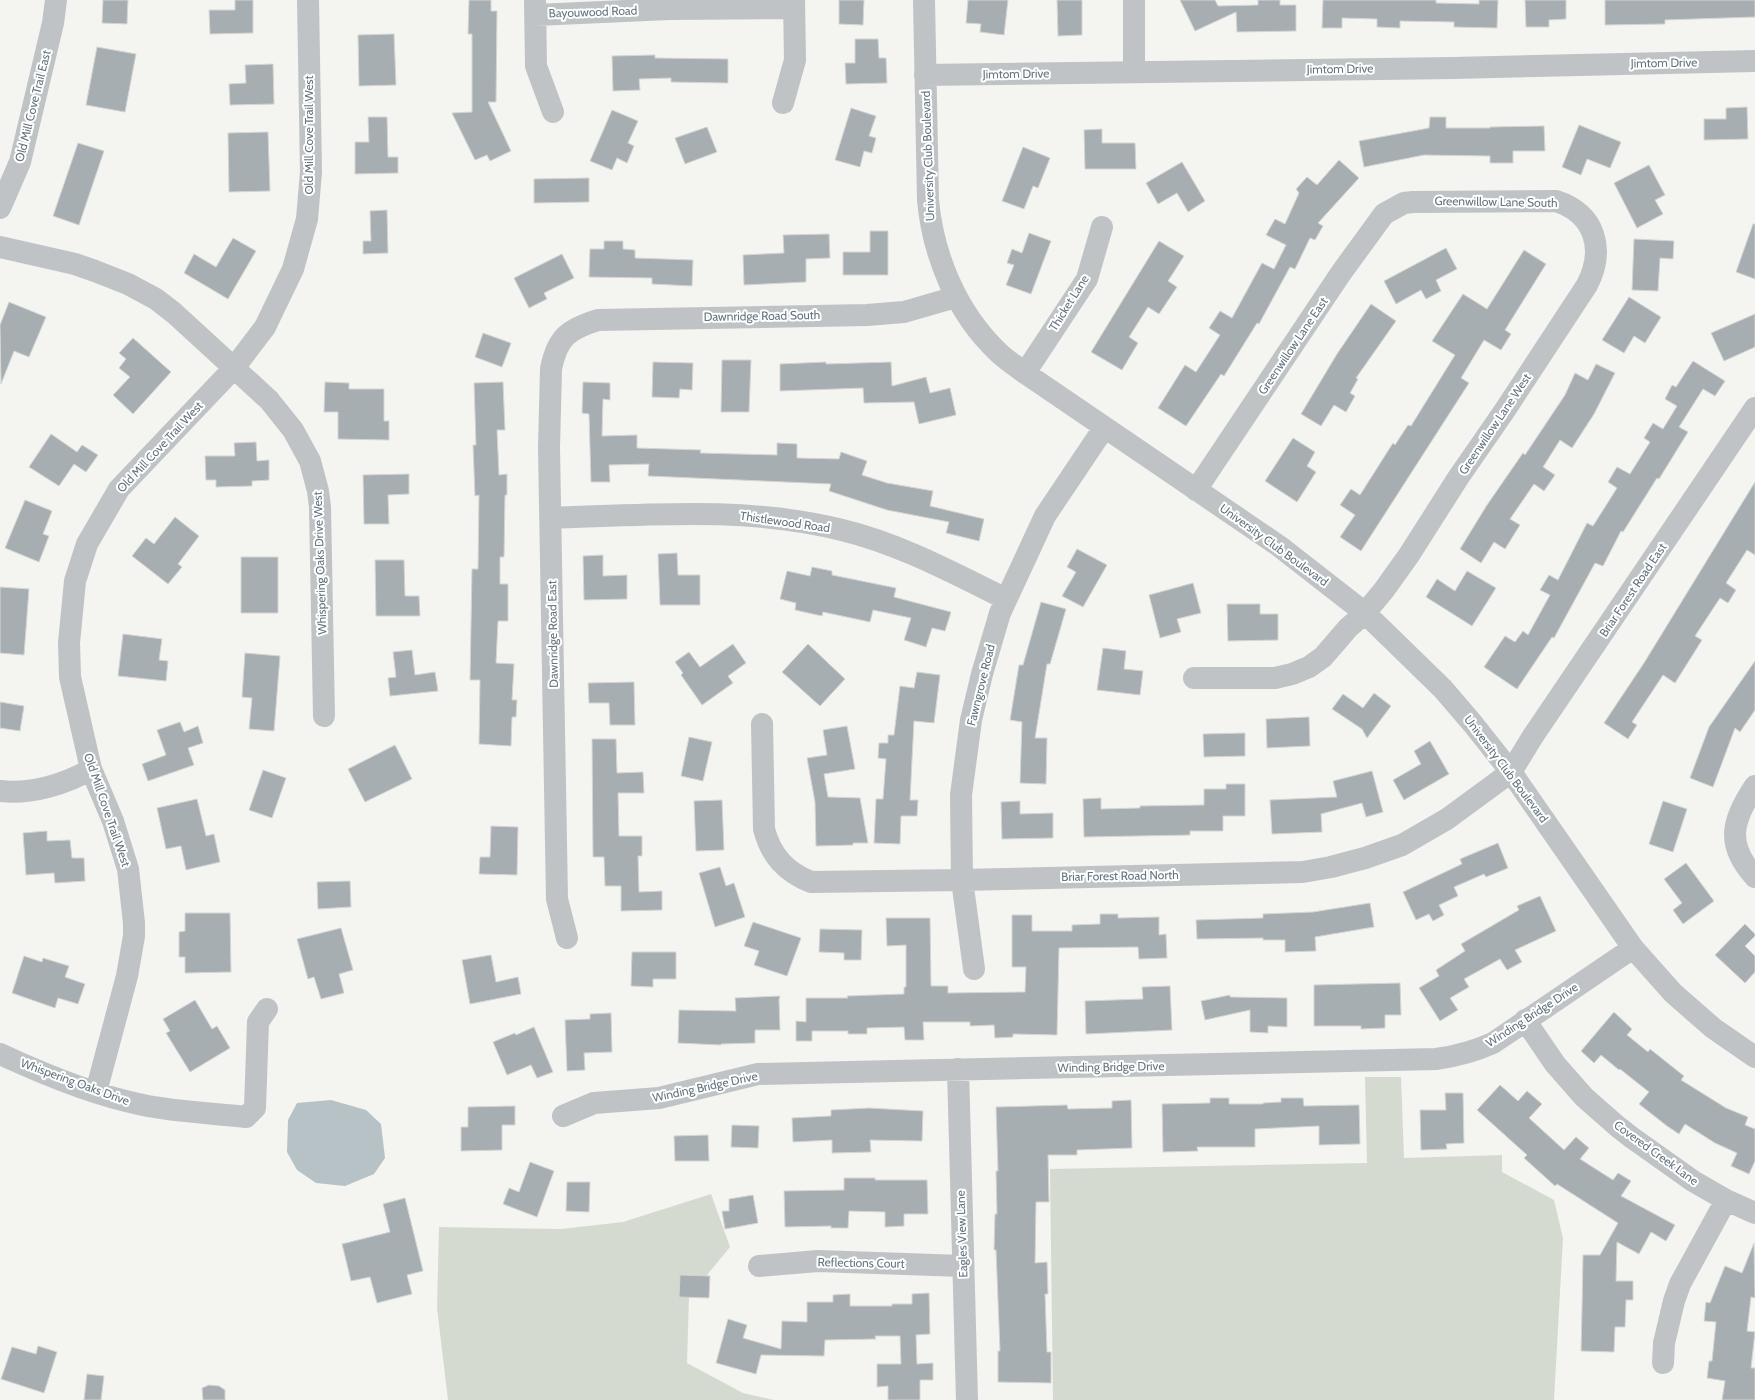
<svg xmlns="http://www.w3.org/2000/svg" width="1755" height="1400" font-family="Cabin,sans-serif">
<rect width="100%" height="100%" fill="#f4f4f0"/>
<path fill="#d5dad1" d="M1365 1077H1401L1404 1158 1502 1155V1172L1554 1200 1563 1238 1554 1400H1053L1050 1169 1367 1163Z
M711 1194 730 1247 689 1297 687 1363 743 1393 774 1400H448L437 1308 439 1227 561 1229 623 1222Z"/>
<path fill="#b7c2c6" d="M331 1100 366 1110 381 1124 385 1158 374 1174 345 1186 316 1183 297 1170 287 1152 288 1120 297 1103Z"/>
<path fill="#a6aeb2" stroke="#d5d5d3" d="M103 0H128L127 24 102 23Z
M235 0H253V33L210 34 209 10H235Z
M469 0H491V11H497L496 102H488L511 151 490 161 487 155 475 160 452 113 472 112V34H468Z
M839 0H864L863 25 839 24Z
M968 0H1008L1004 35 980 32 981 24 966 23Z
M1057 0H1082V35L1058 36Z
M1180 0H1215L1218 6 1258 5V0H1280V5H1296V31L1237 32 1236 12 1195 31Z
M1323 0H1436V3L1479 4V0H1498L1497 28 1454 27V22L1400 21V28L1377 27V19L1342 18V28H1322Z
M1525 0H1566V19L1549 20V27H1526Z
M1605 0H1755V17L1665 20V24L1605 25Z
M394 34 396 85 359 86 358 35Z
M855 39H878L879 58H886L887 83 846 84 845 63H855Z
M97 47 136 54 125 112 86 105Z
M655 55V58L728 59V83L671 82V78L639 79 640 90 613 91 612 56Z
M273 64 274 104 230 105 229 84 246 83 245 65Z
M1747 107 1748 139 1704 140V119H1726V108Z
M851 108 876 116 869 136 876 138 872 153 864 151 860 167 835 160Z
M612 110 638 121 628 143 634 146 627 163 617 158 612 170 590 161Z
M368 117H387L388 157H398V173L355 174V142H369Z
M1430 117H1446V128H1490V127L1544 126 1545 151H1513V163H1490V156L1424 155 1364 167 1359 141 1429 128Z
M1579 125 1621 142 1610 168 1587 159 1581 175 1562 167Z
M707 127 717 152 685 164 675 138Z
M1102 129V143H1135L1136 169H1085L1084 130Z
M268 132 270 191 229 192 228 133Z
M78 143 104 151 79 225 53 216Z
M1023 147 1050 158 1038 188 1033 186 1024 209 1002 201Z
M1339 160 1359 178 1318 223 1323 226 1315 240 1310 238 1295 269 1290 267 1259 324 1257 323 1224 376 1221 374 1186 426 1158 408 1185 365 1196 372 1220 335 1209 328 1220 311 1232 318 1262 263 1274 269 1286 245 1266 235 1275 219 1285 224 1299 193 1296 189 1307 177 1317 185Z
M1182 162 1205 201 1188 212 1177 193 1158 204 1146 183Z
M1649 165 1665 195 1655 200 1663 214 1637 228 1614 183Z
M589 178V202L534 203V179Z
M387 210 388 253 363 254V241H371L370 211Z
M1753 224H1755V279L1736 272Z
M870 231H888V275H843V252H870Z
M1029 233 1051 241 1031 294 1006 285 1014 265 1007 263 1012 249 1022 253Z
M829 234 830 258 806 259V282L744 285 743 255 784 253 783 235Z
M233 238 256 251 228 299 184 273 194 254 216 267Z
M1634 239 1674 241 1673 259 1660 258 1658 291 1632 290Z
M604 241H623V249L635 250V258L693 260 692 286 652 284V278L589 277 590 249H604Z
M1159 241 1184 256 1168 281 1177 287 1159 314 1148 307 1129 337 1138 343 1122 370 1091 352Z
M1446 248 1457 269 1436 280 1441 291 1426 299 1421 290 1396 304 1384 281Z
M1524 250 1546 264 1505 330 1511 334 1501 350 1484 340 1461 378 1469 383 1361 551 1340 537 1355 515 1340 505 1351 489 1360 495 1393 443 1395 445 1408 425 1411 426 1455 355 1432 341 1463 294 1487 309Z
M562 254 574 278 544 293 547 299 529 308 514 278Z
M1629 297 1661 317 1645 343 1634 336 1624 353 1602 340Z
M9 302 46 317 29 357 14 351 1 384 0 325Z
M1371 304 1396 321 1356 378 1358 379 1350 393 1355 396 1346 412 1334 405 1321 426 1301 414 1337 354Z
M1755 314V347L1724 361 1711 333Z
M483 333 511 343 502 367 475 357Z
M133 338 171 372 133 414 113 395 130 377 119 368 126 359 119 353Z
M722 360H751L749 412H721Z
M1693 361 1725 381 1715 396 1703 389 1679 427 1688 432 1659 479 1657 478 1623 532 1621 531 1603 566 1595 563 1554 638 1552 637 1517 689 1484 667 1505 636 1515 642 1523 631 1528 635 1550 595 1540 590 1549 575 1558 580 1587 523 1593 526 1617 488 1608 482 1617 467 1630 474 1650 442 1644 438 1653 423 1663 429 1677 406 1665 399 1672 385 1676 387Z
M653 362 693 363 692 390 680 389 679 398 652 397Z
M826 362V364L891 362 892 386 926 377 930 393 950 388 956 415 919 424 914 402 864 403 863 388 780 391V364Z
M1596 364 1615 373 1594 414 1572 448 1560 440 1543 467 1555 475 1544 491 1534 484 1510 519 1520 525 1505 549 1494 542 1481 563 1460 549 1487 505 1523 453 1525 455 1565 395 1575 373 1588 380Z
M325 382 349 383V389H384V421H389V440L338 439V412H324Z
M503 382 505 430H497L499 475 507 474V495H505L504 557H500V584H508V621H498L496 663 514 664 512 700H517L516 717H512L511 746 479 744 480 680H470L472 569H478L479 495 475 496 473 445H476L474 383Z
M583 382 610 383V400L603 399 602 436 637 435V448L701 450 700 453 777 455V443L797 444V458L839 459 841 452 867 461 862 475 887 483 933 491 930 506 984 519 979 541 946 533 949 522 887 510 829 491 831 484 648 476 649 464 609 465 610 482H591L589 414 582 413Z
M51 434 77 452 82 445 98 455 86 472 74 464 59 486 29 467Z
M1293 438 1315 452 1307 466 1316 472 1297 502 1265 481Z
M256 442 257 461 269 460V480L252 481V486L216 487V480H206L205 456H235L234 443Z
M409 474V494L388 495 389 524H364L363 475Z
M1755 482V555L1747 550 1726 583 1736 590 1728 603 1720 598 1695 636 1702 640 1675 683 1663 675 1632 722 1637 725 1628 739 1604 723 1644 663Z
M25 500 52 511 43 534 49 536 39 562 5 548Z
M175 517 199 536 178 564 182 567 168 584 132 556 146 538 154 544Z
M1077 549 1107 565 1083 607 1062 596 1076 572 1067 567Z
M677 553 678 575H700V605H660L658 554Z
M603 555V576L627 575V599L584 600 583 556Z
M241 557H278V613H241Z
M375 560H404L405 596H419L420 616H376Z
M812 567 832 571V575L896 588 894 597 951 612 945 631 932 628 926 647 904 640 911 618 873 610 870 622 823 612 822 616 795 610 796 603 780 599 787 571 810 576Z
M1467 571 1496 588 1472 626 1426 597 1437 579 1455 591Z
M1193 583 1201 613 1177 619 1181 632 1160 638 1149 595Z
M0 587 29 589 24 655 0 653Z
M1041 602 1066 609 1050 664H1047L1035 738H1047L1046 784 1020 783 1022 722 1010 720 1019 665H1023Z
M1227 604H1260V614H1278V640L1228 641Z
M123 634 162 639 159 660 168 661 166 681 118 676Z
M733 644 746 663 728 676 733 683 702 705 681 675 683 673 675 662 689 652 700 667Z
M808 644 845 679 820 706 782 672Z
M1103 648 1126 651 1124 669 1143 671 1140 695 1097 690Z
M412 650 415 675 435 672 438 691 390 696 388 678 396 677 393 652Z
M245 653 280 656 274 731 249 729 252 698 242 697Z
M1755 661V710L1740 732 1735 728 1713 787 1690 778 1709 727Z
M917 672 940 675 934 723 914 721 910 800H918L917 816H901L900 844 874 843 876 799H883L886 759 878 758 879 743H888V735H894L900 686 914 688Z
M634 682 635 725H610L609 703H589L588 683Z
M1374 693 1391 706 1367 738 1362 729 1332 709 1343 694 1363 708Z
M0 702 24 706 20 731 0 728Z
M1309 717 1310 746 1267 748 1266 719Z
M180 722 184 732 198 726 203 743 188 748 194 765 148 781 142 764 166 755 157 730Z
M847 726 855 769 824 774 828 797 860 798 868 843H853V845L816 846 815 802 807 758 827 755 823 730Z
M1245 733V756L1204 757 1203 734Z
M689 737 712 742 703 781 681 776Z
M592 739H616L617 773 643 772 644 793H618L619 836H642V856H638L639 892 662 891V910L621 911V886H605L604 857H593Z
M1430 741 1449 774 1404 800 1393 780 1421 764 1414 751Z
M395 745 412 779 365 802 348 769Z
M263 770 286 778 272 818 249 810Z
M1372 771 1383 812 1366 817 1362 803 1321 814 1322 832 1272 834 1270 800 1337 797 1333 781Z
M1226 784H1245V816H1223V831H1190V835L1084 837 1083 799 1101 798V809L1140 808V806L1204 805V789H1226Z
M197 799 206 836 214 834 220 862 186 870 181 846 166 849 157 808Z
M722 800 724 850 696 851 694 801Z
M1020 801V814L1053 813V838L1002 839 1001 802Z
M1663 801 1687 809 1673 852 1649 844Z
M491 826 518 827 517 875 479 874 480 857H490Z
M47 831V841L70 840 72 858H84L85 881 55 883 54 873 26 875 23 833Z
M1498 843 1508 868 1486 877 1484 874 1454 887 1458 896 1439 905 1444 915 1433 921 1429 914 1416 920 1403 892 1462 864 1460 859Z
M1686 863 1714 901 1683 924 1673 910 1682 903 1664 879Z
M720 867 726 886 734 883 745 917 715 927 699 873Z
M350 881 351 907 318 909 317 882Z
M1540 896 1556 931 1515 950 1522 962 1507 970 1500 959 1464 979 1469 987 1450 998 1458 1010 1440 1021 1419 988 1439 976 1436 970 1465 951 1461 944 1519 910 1517 906Z
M1370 903 1374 927 1315 937 1316 951 1285 952V940H1263V938L1197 939 1196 920 1263 918V914L1313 912Z
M185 913H230L231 972 185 973V957H179V932L185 931Z
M1100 914H1118V918L1159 917V935L1166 934 1167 958 1139 959 1138 947 1059 948 1057 1035 1013 1034V1037L995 1038 994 1025 970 1026V1022H923L924 1040H905L904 1027 867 1028V1034H848V1031H812V1041H796V1021L806 1022V998H848L847 996 904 994V987H906V945L887 946 886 918H930L931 986H948V993L1025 992 1026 967H1012V915H1032V931H1072V925L1100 924Z
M753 922 801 938 787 976 754 965 759 951 744 946Z
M1745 924 1755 934V936L1745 946 1755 956V972L1745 983 1715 955Z
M341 928 353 970 339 974 344 993 321 999 314 977 308 979 297 939Z
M820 929 862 930 861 960H844V953L819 952Z
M632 952H676V979H653V987L631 986Z
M491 955 496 982 518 977 521 994 470 1004 462 960Z
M24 956 42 962 43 958 69 966 65 977 85 984 78 1004 58 998 55 1008 12 993Z
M1400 983 1401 1015H1385V1028L1361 1029V1026H1314V985Z
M1170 986 1172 1030 1086 1034 1085 1001 1143 999 1142 987Z
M1230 995V997L1287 998V1027L1268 1026V1033L1250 1032V1010L1205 1020 1201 1001Z
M780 996 779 1000 780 1030H755V1043L721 1044V1045L678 1043 679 1010 736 1011 735 998Z
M195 1000 212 1029 217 1026 230 1048 190 1072 166 1033 170 1031 163 1019Z
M1614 1012 1632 1029 1627 1035 1648 1052 1650 1049 1684 1076 1681 1080 1726 1108 1748 1117 1745 1125 1755 1129V1161L1749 1174 1731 1166 1737 1153 1715 1143 1685 1124 1679 1134 1667 1126 1639 1104 1649 1092 1620 1069 1619 1070 1601 1055 1594 1063 1581 1051Z
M611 1013 612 1052 584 1053 585 1070 567 1071 565 1020 590 1019V1014Z
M534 1027 553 1072 537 1078 531 1065 507 1075 493 1042 515 1033 516 1035Z
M1500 1085 1518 1101 1527 1091 1542 1104 1529 1118 1564 1150 1576 1137 1589 1148 1580 1159 1613 1180 1618 1173 1631 1181 1621 1196 1675 1225 1666 1241 1651 1232 1639 1254 1617 1242 1616 1281H1633V1300H1626L1625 1327H1615L1614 1352 1581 1351 1582 1309 1583 1255H1600L1618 1223 1557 1184 1555 1186 1524 1158 1527 1155 1477 1110Z
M1445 1093H1463L1464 1143 1446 1144 1447 1149 1421 1150 1420 1110H1446Z
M1210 1098H1229V1104H1263V1103L1281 1102V1098H1303L1304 1106 1359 1105 1360 1144 1319 1145V1126L1255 1129V1147H1197L1198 1151 1163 1152 1162 1104 1210 1103Z
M1131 1100 1132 1148 1077 1150V1155H1048L1049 1202H1036L1035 1263 1047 1262 1048 1294H1045L1047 1352H1051V1383L998 1382V1351H1000L996 1250H994L995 1214H997L996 1171H998L996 1107 1067 1105 1068 1109 1112 1108V1101Z
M515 1106V1125H502V1150L461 1151V1127H468V1107Z
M869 1108 923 1111 922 1141 870 1140 871 1152 832 1153V1140L793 1142 792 1118 831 1116V1110Z
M732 1125 759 1126 758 1148 731 1147Z
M708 1135 709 1161H675L674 1136Z
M530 1162 554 1171 537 1217 503 1204 509 1188 519 1192Z
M844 1178H875V1180H927L928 1214H904V1226L885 1227V1212L849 1211 848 1228H831V1226L785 1227 784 1191 844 1190Z
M567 1182H590L589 1212 566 1211Z
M753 1195 758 1223 725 1229 722 1211H729V1199Z
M405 1198 423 1271 407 1275 412 1294 377 1303 370 1277 351 1281 342 1244 390 1232 383 1204Z
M1754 1243 1755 1298 1751 1297 1747 1331 1755 1332 1751 1368H1755V1400H1722L1725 1381 1707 1378 1709 1361H1712L1716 1322 1704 1321 1706 1302 1710 1303 1725 1266 1742 1273Z
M680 1275 710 1276 709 1298 679 1297Z
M929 1293 930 1334 916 1335 917 1364 933 1363V1380H920V1400H888V1386L877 1387V1364H901L900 1336H875L876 1339 825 1340 824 1356 761 1355 756 1374 716 1363 728 1319 747 1325 743 1338 781 1349 782 1321 807 1322V1302H833V1295L850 1294V1306H892V1304H912V1294Z
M38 1346 57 1352 44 1393 1 1379 12 1347 36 1354Z
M87 1374 104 1376 101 1400H84Z
M209 1385 219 1386 225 1390V1400H203L202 1388Z"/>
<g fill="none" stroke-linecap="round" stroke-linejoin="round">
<path stroke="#bfc3c6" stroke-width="22" d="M924 0 928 200C933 256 957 313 998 352 1006 360 1016 366 1025 373L1279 546 1365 613 1443 689 1473 724 1511 772 1633 948 1673 993 1713 1028 1755 1057
M535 1 536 66 553 112
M536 15 669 9 794 8
M1134 72V0
M925 75 1453 68 1755 61
M783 103 795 60 794 0
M0 208 20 162 53 23 56 0
M0 247 75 264 95 271 128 284 156 299 174 313 269 400 293 430 310 461 318 491 320 507 324 716
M1025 373 1087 279 1102 227
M550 518C647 515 747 506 842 530 900 544 953 573 1006 599
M1194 678H1275L1292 674 1309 667 1323 657 1348 628 1365 613 1384 590 1409 555 1458 478 1505 410 1587 285C1605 250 1596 214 1556 201L1413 202 1404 203 1384 214 1341 273 1196 490
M762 724 764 829C771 856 786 872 811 882L962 880 1303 872 1331 867 1365 858 1402 845 1447 819 1511 772 1533 736 1755 408
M1755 786C1732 820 1725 844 1755 877
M0 791C29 795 67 784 91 769
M567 938 557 899 549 448 551 369C557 337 569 329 598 320L867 315 904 312 956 297
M974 969 962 880 961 795 971 720 982 674 1000 613 1045 516 1104 428
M1525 1020 1555 1064 1584 1097 1617 1126 1631 1137 1693 1181 1726 1200 1755 1213
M0 1054C43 1074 97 1096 143 1105 177 1112 211 1113 246 1117L255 1108 258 1022 267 1009
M958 1069 967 1400
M96 1092 127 976 134 936V923L128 869 113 821 91 769 70 677 69 643 75 581 87 544 119 489 234 368 265 327 293 269 307 219 311 172 308 0
M563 1116 594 1103 659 1098 758 1074 1436 1059C1458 1056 1473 1052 1493 1043L1633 948
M759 1266 818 1261 963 1266
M1663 1363 1664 1343 1674 1301 1680 1284 1726 1200"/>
</g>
<g text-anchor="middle" stroke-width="4" stroke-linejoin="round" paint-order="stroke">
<g font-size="12" fill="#65747f" stroke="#fff">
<text transform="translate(593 12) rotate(-2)" y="4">Bayouwood Road</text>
<text transform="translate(1664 63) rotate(-1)" y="4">Jimtom Drive</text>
<text transform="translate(1340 69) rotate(-1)" y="4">Jimtom Drive</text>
<text transform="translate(1016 74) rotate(-1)" y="4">Jimtom Drive</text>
<text transform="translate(33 106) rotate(-76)" y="4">Old Mill Cove Trail East</text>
<text transform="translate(309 135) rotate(-90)" y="4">Old Mill Cove Trail West</text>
<text transform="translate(928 156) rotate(-92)" y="4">University Club Boulevard</text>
<text transform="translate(1496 202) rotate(1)" y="4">Greenwillow Lane South</text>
<text transform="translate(1069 303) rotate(-58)" y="4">Thicket Lane</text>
<text transform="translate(762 316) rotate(-1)" y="4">Dawnridge Road South</text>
<text transform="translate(1293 346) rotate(-56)" y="4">Greenwillow Lane East</text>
<text transform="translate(1495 424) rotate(-56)" y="4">Greenwillow Lane West</text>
<text transform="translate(160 447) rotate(-47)" y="4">Old Mill Cove Trail West</text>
<text transform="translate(785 522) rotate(8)" y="4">Thistlewood Road</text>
<text transform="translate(1274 545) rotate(36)" y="4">University Club Boulevard</text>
<text transform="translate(320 563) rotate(-92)" y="4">Whispering Oaks Drive West</text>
<text transform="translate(1633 590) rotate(-56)" y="4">Briar Forest Road East</text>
<text transform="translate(553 634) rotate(-91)" y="4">Dawnridge Road East</text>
<text transform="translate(981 685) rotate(-76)" y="4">Fawngrove Road</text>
<text transform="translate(1506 769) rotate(53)" y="4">University Club Boulevard</text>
<text transform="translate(107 810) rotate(71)" y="4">Old Mill Cove Trail West</text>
<text transform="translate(1120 876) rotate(-1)" y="4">Briar Forest Road North</text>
<text transform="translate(1532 1015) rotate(-33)" y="4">Winding Bridge Drive</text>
<text transform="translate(1111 1067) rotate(-1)" y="4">Winding Bridge Drive</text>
<text transform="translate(75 1082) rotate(20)" y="4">Whispering Oaks Drive</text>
<text transform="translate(705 1087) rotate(-12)" y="4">Winding Bridge Drive</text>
<text transform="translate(1656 1153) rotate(36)" y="4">Covered Creek Lane</text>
<text transform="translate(962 1234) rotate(-92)" y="4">Eagles View Lane</text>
<text transform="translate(861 1263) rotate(1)" y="4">Reflections Court</text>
</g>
</g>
</svg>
